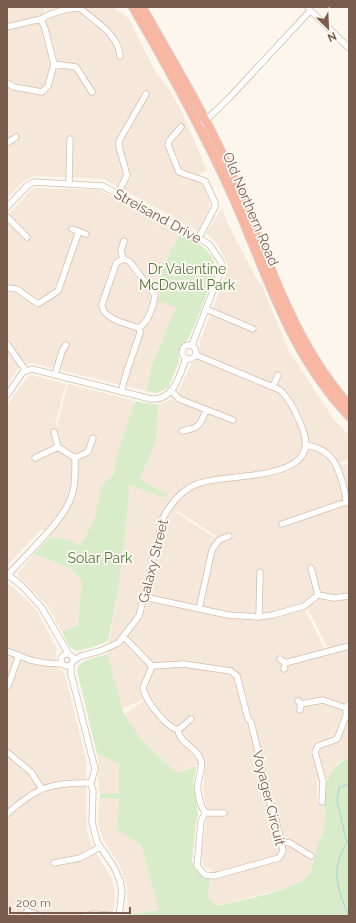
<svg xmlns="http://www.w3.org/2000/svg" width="356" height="923" font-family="Raleway,sans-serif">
<rect width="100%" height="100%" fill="#fdf6ec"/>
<path fill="#f5e8da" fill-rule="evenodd" d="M7 7H44L45 12 47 11 46 7H114L129 19 154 69 172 94 182 112 207 171 199 174 198 182 203 185 210 201 209 209 198 231 104 179 33 176 24 181 7 198Z
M36 188 99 190 181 233 172 248 176 307 152 365 146 391 31 363 18 369 7 385V216L31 190Z
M222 208 228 224 260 285 261 283 289 351 334 420 349 435V460L341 462 342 465 349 463V758L339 762 328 778 317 781 318 803 324 804 327 815 321 841 315 855 314 866 307 877 294 886 217 906 208 897 212 870 204 866 201 856 206 821V805L203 789 206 761 177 773 143 741 124 714 144 701 143 699 122 709 107 654 118 591 127 521 129 484 166 498 168 495 140 480 156 440 158 405 170 400 178 393 191 364 195 361 201 348 199 344 227 272 228 267 225 258 214 240 206 233ZM176 510 216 536V537L215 538 175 512ZM308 609 327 647 324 648 305 610Z
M31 375 66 384 55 424 57 426 68 384 135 401 99 517 82 547 51 536 42 529 7 566V405L28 376Z
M34 554 83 573 78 625 62 632 47 605 19 577 18 573Z
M7 582 27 600 37 611 57 649 55 657 58 669 63 671 65 675 86 759 87 830 92 846 112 879 115 891 113 916H7Z
M97 754 119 764V793H99Z
M99 798 119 799 117 829 141 845 159 910 128 914 127 886 119 864 103 840 98 824Z"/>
<path fill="#d8ecc9" d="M181 233C197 243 218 252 215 274L190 336 178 351 179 362 168 388 157 393 146 391 152 365 176 307 158 301 161 294 156 288 172 248Z
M135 401 158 405 156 440 140 479 168 495 166 498 129 485 127 521 118 591 108 641 93 647 76 651 69 646 62 632 78 625 82 580 70 568 34 554 51 536 71 541 79 545 84 540 96 515 101 486 113 475 116 459Z
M107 654 124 714 143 741 177 773 197 766 193 782 198 814 196 821 192 861 197 871 210 880 208 897 217 906C240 900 290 892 306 877 314 871 313 863 315 855 318 842 325 832 326 817 327 812 324 807 324 802 323 783 331 766 349 758V916H128V914L159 910 141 845 117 830 119 799 100 798V793H119V764L97 754 77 670C79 659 97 658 107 654Z"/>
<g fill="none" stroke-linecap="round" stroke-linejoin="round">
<path stroke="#a5d3da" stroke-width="1" d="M349 916C337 890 330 869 347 843L337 801 339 788 349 784"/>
<defs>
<path id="minor" d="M309 9 349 48
M41 19C49 14 72 6 81 9 96 22 118 34 120 56
M7 27 41 19 45 29 54 64 48 86 42 92 14 87 7 83
M54 64 76 67 92 92
M181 127 169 141 168 145 179 172 205 181 215 203V207L199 237
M199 127 229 98 310 11
M7 143 16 137
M69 183 70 139
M118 194 127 175 119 147V141L146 94
M7 207 27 186 34 182 103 186 209 244 221 262V270L192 345
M7 217 27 237
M72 229 86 234
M123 259 121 250 124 241
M7 288 17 289 38 304 58 291 79 231
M206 309 253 329
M7 344 26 371
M182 352a7 7 0 1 1 14 0a7 7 0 1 1-14 0Z
M55 375 62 351 66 345
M273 386 278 375
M172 391 179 399 233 420
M121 392 127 371 140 333 139 328C148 322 154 306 155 295L133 266 129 261 123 259 116 263 115 267 102 304C101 319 128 324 139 328
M7 395 23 372 32 369 151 399C174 401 180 375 186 358
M182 431C199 428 200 426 206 410
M54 432 58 447 75 458
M305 445C328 448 336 460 342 481 344 489 346 494 346 502L349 504
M35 458 58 447
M75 458 88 452 93 438
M282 524 346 502
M311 568 318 595
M7 574 22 586 42 608 68 653
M8 575C26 554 64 521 72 495 76 483 75 470 75 458
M144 597 228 615 259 617 273 615 304 606 318 595 334 598 349 596
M199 609 212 550 219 540 229 536
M259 617 260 572
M124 637 152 666
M7 651 30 660 45 663 62 664
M61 660a6 6 0 1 1 12 0a6 6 0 1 1-12 0Z
M280 659 285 663 284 669
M73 661 81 656 100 651 118 643 139 616 163 518C171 503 181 490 197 484 224 472 323 484 303 430 298 417 290 399 280 390L196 355
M285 663 349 646
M71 664V674L95 769 91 783 93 791 92 822 97 842 114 867 120 881 122 892 119 916
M183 664 231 671 237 676 248 719 251 722 271 807 274 811 283 851 279 858 214 876 205 875 197 866 201 821 205 813C200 805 197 792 198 783 199 776 203 769 201 761 198 747 180 745 178 730 166 727 145 700 143 688L152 666Z
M8 686 19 655
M298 701 301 704 300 710
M301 704 323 700 346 708
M178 730 191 719
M7 752 31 772 42 789
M322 802 323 781 315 752 318 746 337 739 346 716V708L349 704
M205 813H224
M7 814C37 787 51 782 91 783
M282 842 290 843 311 856
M54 863 80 858 100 847
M27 911 40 916
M84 916 95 914 119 916"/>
<path id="highway" d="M133 7C169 69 203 130 232 195 268 275 287 350 349 416
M142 7C173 62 206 116 232 175 267 253 290 339 349 405"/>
</defs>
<use href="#minor" stroke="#d1beb0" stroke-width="7"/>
<use href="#highway" stroke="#dad1cd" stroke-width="10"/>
<use href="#minor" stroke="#fff" stroke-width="5.5"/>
<use href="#highway" stroke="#f7b7a3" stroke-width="8"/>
</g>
<g text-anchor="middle" stroke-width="3.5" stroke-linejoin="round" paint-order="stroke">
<g font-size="14" fill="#7a5c4d" stroke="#fffaf3">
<text transform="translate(251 209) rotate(67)" y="5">Old Northern Road</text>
<text transform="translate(158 216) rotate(29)" y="5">Streisand Drive</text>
<text transform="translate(153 561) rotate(-76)" y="5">Galaxy Street</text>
<text transform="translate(269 798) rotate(76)" y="5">Voyager Circuit</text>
</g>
<g font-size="14" fill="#537a41" stroke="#fffaf3">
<text x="187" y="274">Dr Valentine<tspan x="187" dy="16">McDowall Park</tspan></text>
<text x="100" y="563">Solar Park</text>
</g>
</g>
<rect width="356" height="923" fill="none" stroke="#7a5c4d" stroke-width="16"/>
<g transform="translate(328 28) rotate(156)" stroke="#fffaf3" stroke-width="3" paint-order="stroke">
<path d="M0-3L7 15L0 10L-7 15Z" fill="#7a5c4d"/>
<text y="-6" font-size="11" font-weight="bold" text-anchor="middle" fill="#7a5c4d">N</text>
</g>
<path d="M10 907v6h120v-6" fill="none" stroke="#7a5c4d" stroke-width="2"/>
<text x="16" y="907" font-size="12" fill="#7a5c4d" stroke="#fffaf3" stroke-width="3" paint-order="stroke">200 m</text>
</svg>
